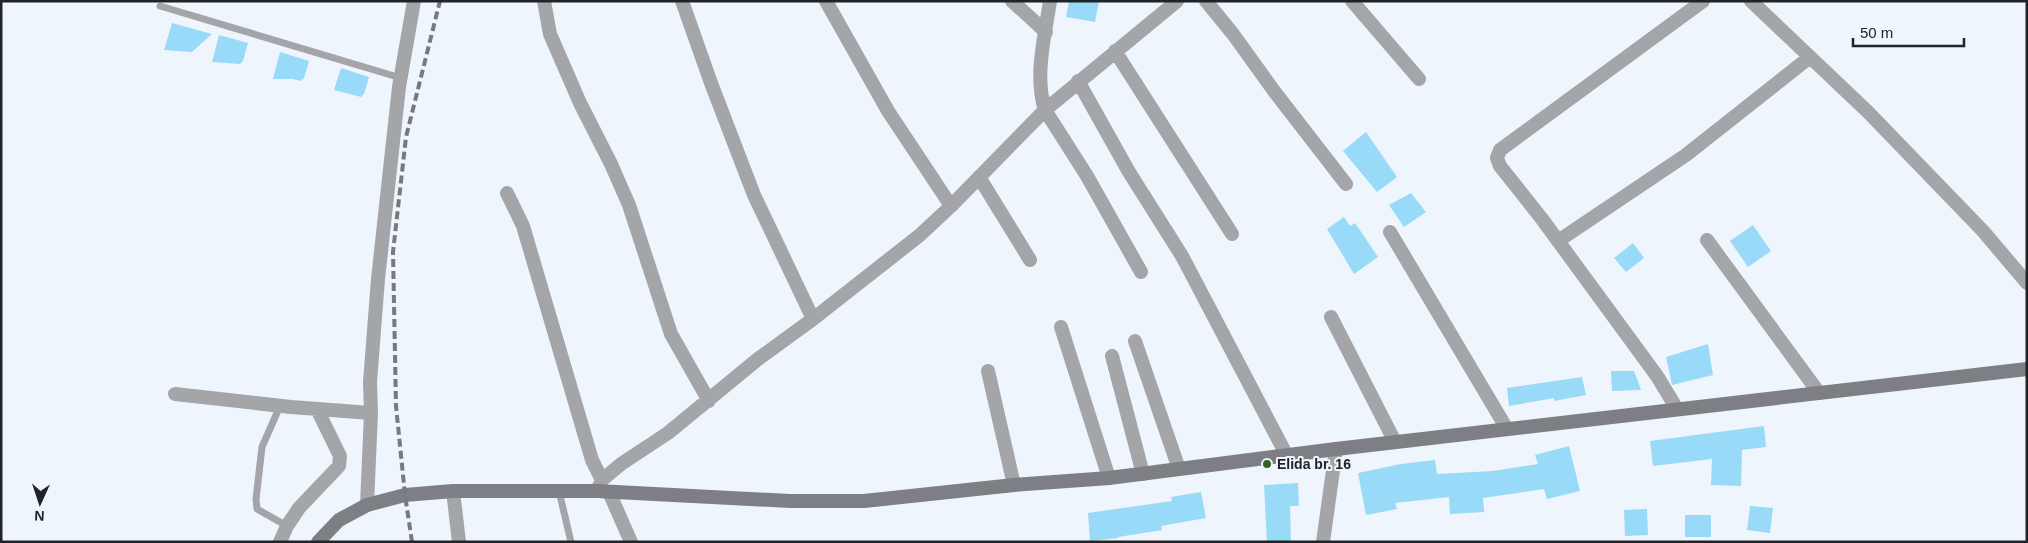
<svg xmlns="http://www.w3.org/2000/svg" width="2028" height="543" font-family="Helvetica,sans-serif">
<rect width="100%" height="100%" fill="#eef5fc"/>
<path fill="#98daf7" d="M1069 1H1099L1095 22 1066 17Z
M172 23 212 34 192 52 164 50Z
M219 35 248 43 243 61 240 64 212 62Z
M280 52 309 61 304 78 300 81 293 79H273Z
M341 68 369 77 364 94 361 97 334 90Z
M1366 132 1397 177 1377 192 1343 151Z
M1411 193 1426 212 1404 227 1389 205Z
M1344 217 1350 226 1355 223 1378 257 1354 274 1327 229Z
M1753 225 1771 251 1748 267 1730 241Z
M1633 243 1644 258 1626 272 1614 258Z
M1708 344 1713 375 1672 385 1666 357Z
M1611 371H1634L1641 390 1612 391Z
M1582 377 1586 395 1554 401V398L1509 406 1507 388Z
M1764 426 1766 447 1742 450 1741 486 1711 485 1712 459 1653 466 1650 441Z
M1569 446 1580 491 1547 499 1544 489 1483 498 1484 512 1450 514 1449 497 1395 503 1397 509 1366 515 1358 473 1401 464 1435 460 1437 474 1493 471 1538 464 1535 455Z
M1298 483 1299 506H1290L1291 542H1267L1264 485Z
M1201 492 1206 518 1161 526 1162 530 1118 537V538L1090 541 1088 513 1172 501 1171 497Z
M1750 506 1773 508 1770 533 1747 530Z
M1647 509 1648 535 1625 536 1624 510Z
M1685 515H1711V537H1685Z"/>
<g fill="none" stroke-linecap="round" stroke-linejoin="round">
<path stroke="#a4a5a8" stroke-width="7" d="M160 6 401 78
M280 406 262 447 256 499 257 509 287 526
M559 491 571 542"/>
<path stroke="#a4a5a8" stroke-width="14" d="M544 1 550 34 580 103 611 164 629 205 671 334 709 401
M682 1 711 83 754 195 813 319
M826 1 888 111 951 206
M1012 1 1046 32
M1206 1 1233 34 1274 91 1346 184
M1352 1 1419 79
M1751 1 1868 112 1983 231 2027 283
M1115 51 1232 234
M1078 81 1129 172 1182 256 1287 456
M979 177 1030 260
M507 193 523 226 592 460 602 480
M1390 232 1507 429
M1707 240 1819 393
M1558 241 1686 155 1810 57
M1141 272 1087 176 1045 110 1177 1
M1331 317 1395 442
M1061 327 1109 478
M1135 341 1179 469
M1112 356 1143 474
M988 371 1014 485
M175 394 291 407 371 413
M1677 409 1657 376 1542 219 1500 166 1497 158 1500 150 1703 1
M453 491 459 542
M597 491 602 480 621 464 668 433 758 359 813 319 920 235 951 206 1045 110C1034 76 1045 36 1050 1
M609 492 631 542
M367 505 371 413 370 382 378 279 399 87 414 1
M280 542 287 526 299 508 339 466 340 456 317 409
M1323 542 1336 449"/>
<path stroke="#7d7f84" stroke-width="14" d="M318 542 339 520 367 505 405 495 453 491H597L790 501H864L1014 485 1109 478 1336 449 2027 369"/>
<path stroke="#767a7e" stroke-width="4" stroke-dasharray="8 4" stroke-linecap="butt" d="M412 542 405 495 396 406 393 252 406 137 440 1"/>
</g>
<circle fill="#376320" stroke="#eef5fc" stroke-width="2" cx="1267" cy="464" r="5"/>
<g text-anchor="middle" stroke-width="4" stroke-linejoin="round" paint-order="stroke">
<g font-size="14" font-weight="bold" fill="#212426" stroke="#eef5fc" text-anchor="start">
<text x="1277" y="469">Elida br. 16</text>
</g>
</g>
<rect width="2028" height="543" fill="none" stroke="#212426" stroke-width="5"/>
<g transform="translate(40 503) rotate(183)" stroke="#eef5fc" stroke-width="4" paint-order="stroke">
<path d="M0-4L9 19L0 12L-9 19Z" fill="#212426"/>
<text y="-8" font-size="14" font-weight="bold" text-anchor="middle" fill="#212426">N</text>
</g>
<path d="M1853 38v8h111v-8" fill="none" stroke="#212426" stroke-width="2.5"/>
<text x="1860" y="38" font-size="15" fill="#212426" stroke="#eef5fc" stroke-width="4" paint-order="stroke">50 m</text>
</svg>
